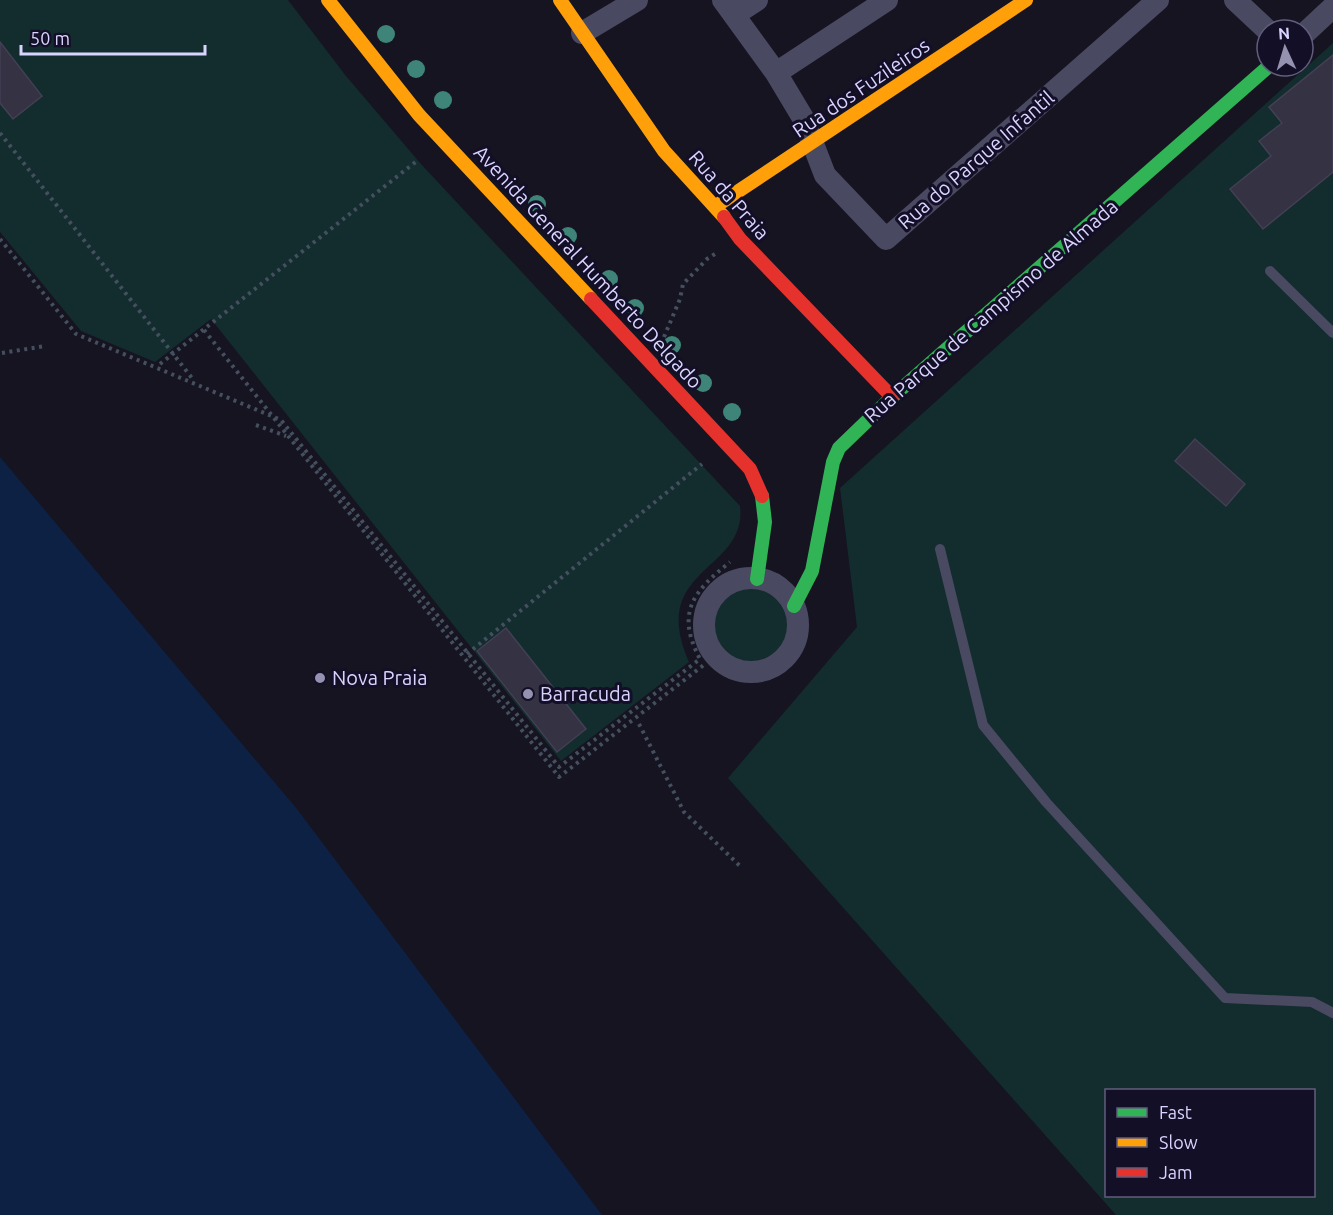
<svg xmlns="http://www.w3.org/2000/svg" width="1333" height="1215" font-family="Ubuntu,sans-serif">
<rect width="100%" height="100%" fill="#161421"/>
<path fill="#132c2d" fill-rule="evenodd" d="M0 0H288L346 76 421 164 740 506C748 572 647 567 689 662L561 761 211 319 155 362 81 331 0 232Z
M1333 43V1215H1116L728 778 857 627 840 488ZM1106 1090H1314V1196H1106Z
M714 625a37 37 0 1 1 74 0a37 37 0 1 1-74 0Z"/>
<path fill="#0d2144" d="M0 457 297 809 602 1215H0Z"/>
<path fill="#343243" stroke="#433f54" stroke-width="1.5" d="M0 42 42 96 13 119 0 103Z
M1333 55V172L1263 229 1230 189 1271 156 1259 141 1282 123 1269 107Z
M1195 439 1245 484 1226 506 1175 461Z
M506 628 586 729 557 752 477 651Z"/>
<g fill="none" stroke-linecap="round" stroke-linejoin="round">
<path stroke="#44505f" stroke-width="4" stroke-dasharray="3 4.5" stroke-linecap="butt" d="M0 133 192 378
M0 239 76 334 281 420 559 767 700 659C675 612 694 591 730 562
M204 330 559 777 705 664
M664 337 680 299 683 284 707 259 718 252
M2 353 45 346
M160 364 418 160
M256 425 286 436
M467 654 702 464
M639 724 684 812 740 866"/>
<path stroke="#4a4962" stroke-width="10" d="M1270 271 1333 333
M940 549 983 725 1046 802 1225 998 1312 1002 1333 1013"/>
<path stroke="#4a4962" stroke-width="22" d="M723 0 776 73 803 118 825 175 886 239 1158 0
M1235 0 1267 30
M734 15 757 0
M582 33 637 0
M1303 35 1333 7
M776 73 887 0
M704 625a47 47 0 1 1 94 0a47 47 0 1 1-94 0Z"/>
<path stroke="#30b455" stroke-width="14" d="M757 579 765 522 762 496
M794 606 812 571 833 462 839 448 892 397 1269 66"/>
<path stroke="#ff9f0a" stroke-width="14" d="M328 0 419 115 591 299
M560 0 664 151 724 217
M716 206 1026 0"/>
<path stroke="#e5322d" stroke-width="14" d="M724 217 740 239 892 397
M591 299 750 469 762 496"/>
</g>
<g fill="#3e8478">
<circle cx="386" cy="34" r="9"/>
<circle cx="416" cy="69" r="9"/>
<circle cx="443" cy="100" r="9"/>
<circle cx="537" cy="204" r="9"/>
<circle cx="568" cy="236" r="9"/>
<circle cx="609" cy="279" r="9"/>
<circle cx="635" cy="308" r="9"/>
<circle cx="672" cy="345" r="9"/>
<circle cx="703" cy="383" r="9"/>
<circle cx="732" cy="412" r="9"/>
</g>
<g fill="#9591b1" stroke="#130f26" stroke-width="2">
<circle cx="320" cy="678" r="6"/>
<circle cx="528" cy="694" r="6"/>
</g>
<g text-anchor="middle" stroke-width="6" stroke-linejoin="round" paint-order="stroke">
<g font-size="20" fill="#d9d4ff" stroke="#130f26">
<text transform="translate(861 88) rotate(-34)" y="7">Rua dos Fuzileiros</text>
<text transform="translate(976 160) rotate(-41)" y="7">Rua do Parque Infantil</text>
<text transform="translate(729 195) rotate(49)" y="7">Rua da Praia</text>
<text transform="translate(588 267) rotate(47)" y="7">Avenida General Humberto Delgado</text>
<text transform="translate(991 311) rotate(-41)" y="7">Rua Parque de Campismo de Almada</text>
</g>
<g font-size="20" fill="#d9d4ff" stroke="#130f26" text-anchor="start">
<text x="332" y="685">Nova Praia</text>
<text x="540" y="701">Barracuda</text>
</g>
</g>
<rect x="1105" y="1089" width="210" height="108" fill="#130f26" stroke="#625e7d" stroke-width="1.5"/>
<rect x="1117" y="1108" width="30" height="9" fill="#30b455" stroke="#625e7d" stroke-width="1.5"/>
<text x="1159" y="1119" font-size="18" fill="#d9d4ff">Fast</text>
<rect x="1117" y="1138" width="30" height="9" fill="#ff9f0a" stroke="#625e7d" stroke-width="1.5"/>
<text x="1159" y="1149" font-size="18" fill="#d9d4ff">Slow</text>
<rect x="1117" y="1168" width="30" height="9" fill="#e5322d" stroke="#625e7d" stroke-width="1.5"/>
<text x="1159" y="1179" font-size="18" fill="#d9d4ff">Jam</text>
<g transform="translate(1285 48) rotate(356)"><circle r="28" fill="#130f26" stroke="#625e7d" stroke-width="1.5"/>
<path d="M0-4.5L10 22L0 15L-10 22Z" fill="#9591b1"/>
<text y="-9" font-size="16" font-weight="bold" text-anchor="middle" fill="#d9d4ff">N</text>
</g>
<path d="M21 45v9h184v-9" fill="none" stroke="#d9d4ff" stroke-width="3"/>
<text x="30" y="45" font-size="18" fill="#d9d4ff" stroke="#130f26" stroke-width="4.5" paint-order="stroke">50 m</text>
</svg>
